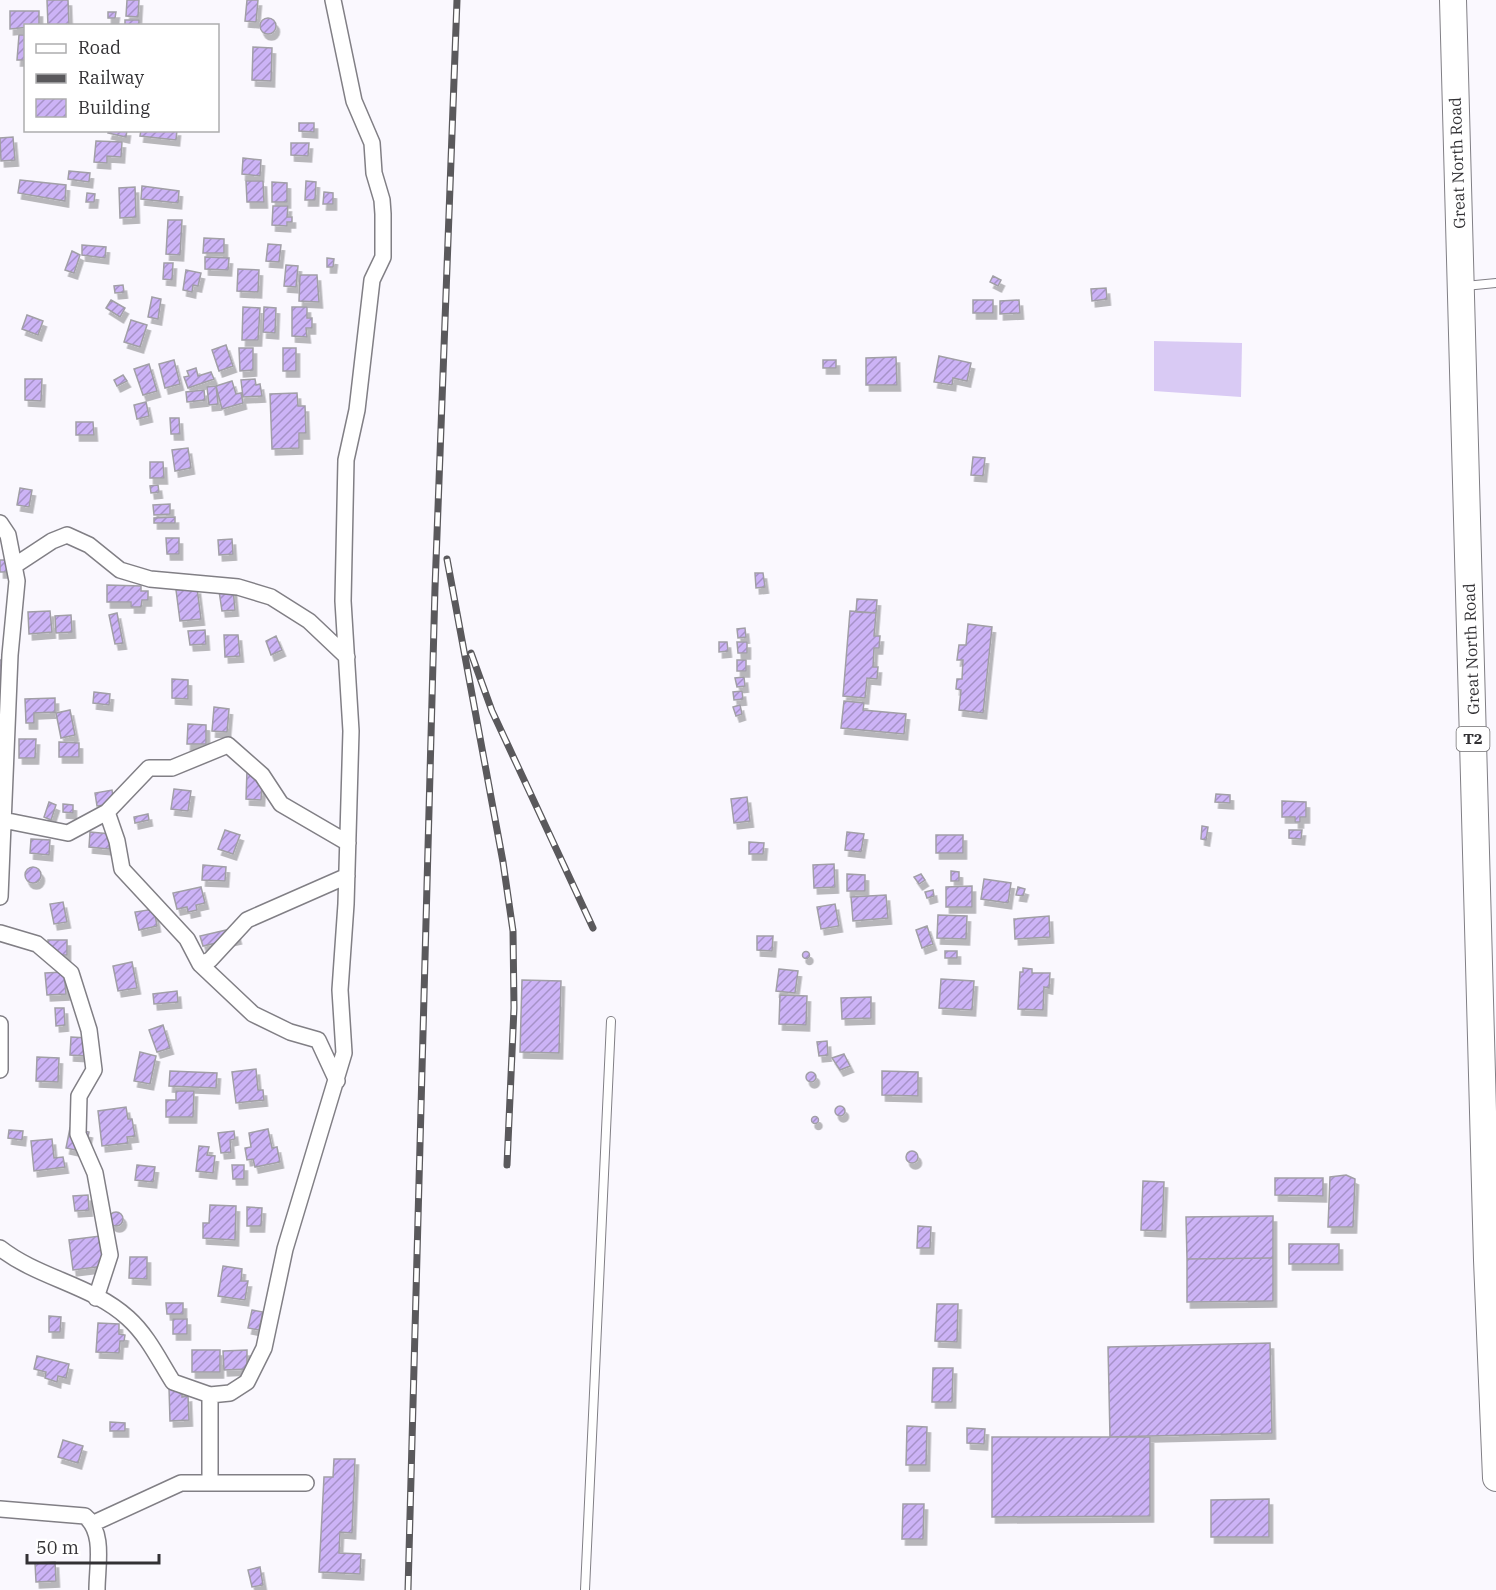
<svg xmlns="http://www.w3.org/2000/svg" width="1496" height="1590" font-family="'IBM Plex Serif',serif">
<defs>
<pattern id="building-hatch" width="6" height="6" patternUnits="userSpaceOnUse" patternTransform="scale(1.5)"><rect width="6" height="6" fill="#ccb3f6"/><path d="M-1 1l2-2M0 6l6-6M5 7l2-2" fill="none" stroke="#a692c8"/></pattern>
<filter id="shadow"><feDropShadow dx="3.5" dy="6" stdDeviation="0" flood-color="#0004"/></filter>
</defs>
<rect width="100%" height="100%" fill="#faf8fe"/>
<path fill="#d9caf4" d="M1154 341 1242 343 1241 397 1154 391Z"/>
<path fill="url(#building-hatch)" stroke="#a19fa6" stroke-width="1.5" filter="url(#shadow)" d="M47 0H68L69 26H48Z
M127 0H139L138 17 126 16Z
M247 0H258L256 22 245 21Z
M10 11H39V26L10 29Z
M108 12H116L115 18H108Z
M260 26a8 8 0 1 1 16 0a8 8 0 1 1-16 0Z
M125 20H139V26H125Z
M19 35H26V60H17Z
M253 47 272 48 271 81 252 80Z
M299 123H314V132L299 131Z
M109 130H127L126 137 108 133Z
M141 130H177L176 140 140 136Z
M13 137 15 160 1 161 0 138Z
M96 141 122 142 121 157 107 156V163L94 162Z
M291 143H309L308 156 291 155Z
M243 158 261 160 260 176 242 174Z
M69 171 90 173 89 182 68 179Z
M20 180 66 185 65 201 18 193Z
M246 181H263L264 202H247Z
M306 181 316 182 315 200H305Z
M272 182 287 183V202H272Z
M142 186 179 191 178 203 141 199Z
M135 187 136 217 120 218 119 188Z
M324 192 333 193V204H323Z
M87 193 95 194 94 202H86Z
M273 206H288L287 217H292V222H287V226L272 225Z
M168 220H182L180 255 166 254Z
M204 238 224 239V253H203Z
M268 244 281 245 279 262 266 261Z
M82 245 106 247 105 258 82 255Z
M72 251 80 255 74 273 65 270Z
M205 257 229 258 228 270 205 269Z
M327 258 334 259 333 267H327Z
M164 263H173L172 280 163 279Z
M286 265 298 266 296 287 284 286Z
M238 269 259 270 258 292 237 291Z
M186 270 201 273 198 286 193 285 192 292 183 290Z
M300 275H317L319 302 299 301Z
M993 276 1001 280 998 286 990 282Z
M123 285 124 292 115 293 114 286Z
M1106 288 1107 299 1092 301 1091 289Z
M152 297 161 299 158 319 148 317Z
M111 300 125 308 120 317 106 308Z
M973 300H993V313H973Z
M1019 300 1020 313 1000 314V301Z
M243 307 260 308 258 340H242Z
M264 307 276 308 275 333 263 332Z
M292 307H307V318H312V328H306L307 337 292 336Z
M27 315 43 321 38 335 22 329Z
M131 320 147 325 140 347 124 342Z
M226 345 233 366 219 371 212 350Z
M239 348H253V370L240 371Z
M283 348H296V371H283Z
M939 356 971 363 967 381 953 378 952 385 934 382Z
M896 357 897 385H866V358Z
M174 360 180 384 165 388 159 364Z
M823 360H836V368H823Z
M149 364 157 391 143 395 134 369Z
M196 368 198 376 211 372 214 379 188 388 184 377 189 376 187 371Z
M123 375 127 381 117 386 114 380Z
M25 379H42L41 401 25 400Z
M255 379 256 385 260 384 262 396 243 397 241 380Z
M232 381 236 394 241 393 243 403 222 409 216 386Z
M216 386 218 404 209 405 207 387Z
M204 390 205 400 187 402 186 392Z
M297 393 298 406H305L306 433H299V448L272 449 270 394Z
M146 402 149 416 137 419 134 405Z
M170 418H179L180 434H171Z
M76 422H93L94 435H76Z
M188 448 191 468 175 471 172 450Z
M973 457 985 458 983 476 971 475Z
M150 462H163L164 478H150Z
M158 485 159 492 151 493 150 486Z
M20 488 32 490 29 507 17 505Z
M170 504V514L154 515 153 505Z
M175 517V523H154V518Z
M166 538H179V554H167Z
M232 539 233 554 219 555 218 540Z
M0 560H7V572H0Z
M755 573H763L765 587 756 588Z
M107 585 141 586V591H148V600H142L141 607H131V602H107Z
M197 588 201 619 180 621 176 590Z
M233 589 235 610 222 611 219 591Z
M857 599 877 600 876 613 856 612Z
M50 611 52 632 29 634 28 612Z
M850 611 876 613 874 636H880L879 648H874L873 667H878L877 679 867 678 865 698 843 696Z
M117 613 123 643 115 644 109 615Z
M71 615 72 632 56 633 55 616Z
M968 624 992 627 983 713 959 710 961 690 956 689 957 679H962L963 660H957L959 645H966Z
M745 628 746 637 738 638 737 629Z
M205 630 206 644 190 645 188 631Z
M224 635H238L240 656 225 657Z
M276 636 282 650 271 655 266 641Z
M719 642H727L728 651 719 652Z
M737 642H747V653H738Z
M0 660H5L6 682H0Z
M737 660H746V671H737Z
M744 677 745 686 737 687 735 678Z
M172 679 188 680V699L172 698Z
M742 691 743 699 734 700 733 692Z
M94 692 110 694 109 705 93 703Z
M55 698V712L34 713V723H26L25 699Z
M844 701 864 703 863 710 906 714 904 734 841 728Z
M740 705 742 714 736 716 733 707Z
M214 707 229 709 227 732 212 731Z
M70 710 75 735 61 738 56 713Z
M188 724 206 725V744H187Z
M19 739H36L35 758H19Z
M59 742 79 743V757H59Z
M247 770H263L261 800 246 799Z
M174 789 191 791 188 811 171 809Z
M112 790 114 804 97 806 95 793Z
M1216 794 1230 795V803L1215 802Z
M747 797 750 821 734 823 731 799Z
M1282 801 1306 802V817H1300V822H1295V817H1282Z
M49 802 56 805 51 820 44 817Z
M63 804 73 805V813L63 812Z
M148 814 149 820 135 823 134 817Z
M1202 826 1208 827 1206 840 1201 839Z
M225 830 240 835 233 854 218 849Z
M1289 830H1302L1301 839 1289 838Z
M90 832 111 834 109 849 89 847Z
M847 832 864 834 861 852 845 850Z
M936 835H963V853H936Z
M31 839 50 840 49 855 30 853Z
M749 842 764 843 763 854H749Z
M834 864 835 887 814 888 813 865Z
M203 865 226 867 225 881 202 880Z
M25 875a8 8 0 1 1 16 0a8 8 0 1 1-16 0Z
M951 871 959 872V881H951Z
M847 874 865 875V891H847Z
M921 874 925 880 919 884 914 877Z
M984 879 1011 883 1008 903 981 899Z
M972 886V907H946V887Z
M201 887 205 903 196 905 197 910 188 912 187 907 177 909 173 893Z
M1018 887 1025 889 1023 896 1016 895Z
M933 890 934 896 927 898 925 892Z
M886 895 888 918 853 921 851 897Z
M63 902 67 922 54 924 50 904Z
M835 904 839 926 821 929 817 907Z
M154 909 157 926 139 930 135 912Z
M938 915 967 916 966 939 937 938Z
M1049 916 1050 937 1015 939 1014 919Z
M927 926 933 944 922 948 916 930Z
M235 928 238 938 203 946 200 936Z
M757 936H773L772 951 757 950Z
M48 940H67V955H48Z
M945 951H957V958H945Z
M802.5 955a3.5 3.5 0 1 1 7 0a3.5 3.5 0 1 1-7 0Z
M132 962 137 988 118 991 113 966Z
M1023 968 1032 969V973H1050L1049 988 1044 987 1043 1010 1018 1009 1020 972H1023Z
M779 969 798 971 795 993 776 991Z
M64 972 66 994 47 995 45 973Z
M941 979 974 981 972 1010 939 1008Z
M522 980 561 981 559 1053 520 1052Z
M177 991 178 1002 154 1004 153 994Z
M780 995 807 996 806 1025 779 1024Z
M871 997V1018L842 1019 841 998Z
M55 1008H64L65 1025 56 1026Z
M163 1025 170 1048 157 1052 149 1030Z
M71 1037 88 1038 87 1056 70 1055Z
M827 1041 828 1055 819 1056 817 1042Z
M140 1052 156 1056 150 1084 134 1081Z
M844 1054 850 1066 840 1070 832 1058Z
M37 1057 59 1058 58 1082 36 1081Z
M256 1069 258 1090H263L264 1100 236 1103 232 1072Z
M170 1071 217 1073 216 1088 169 1086Z
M882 1071 918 1072V1096L882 1095Z
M806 1077a5 5 0 1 1 10 0a5 5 0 1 1-10 0Z
M176 1091H194L193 1117H166V1100H176Z
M835 1111a5 5 0 1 1 10 0a5 5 0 1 1-10 0Z
M126 1107 128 1119H132L135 1136 127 1137 128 1143 102 1146 98 1111Z
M811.5 1120a3.5 3.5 0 1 1 7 0a3.5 3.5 0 1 1-7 0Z
M70 1128 89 1132 85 1152 66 1148Z
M268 1129 272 1148 277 1147 280 1162 255 1167 253 1159 247 1160 245 1148 251 1147 249 1133Z
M9 1130 23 1131 22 1140 8 1138Z
M234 1131 235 1139 230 1140 231 1152 221 1153 218 1133Z
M52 1139 54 1158 63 1157 65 1167 34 1171 31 1141Z
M199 1146 209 1147 207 1155 215 1156 213 1173 196 1171Z
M906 1157a6 6 0 1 1 12 0a6 6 0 1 1-12 0Z
M137 1165 155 1167 153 1182 135 1180Z
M232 1165H244V1179H233Z
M1346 1175 1355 1179 1353 1227H1328L1330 1177Z
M1275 1178H1323V1196L1275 1195Z
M1143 1181 1164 1182 1162 1231 1141 1230Z
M88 1195 89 1210 75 1211 73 1196Z
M210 1205 236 1206 235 1240 203 1238V1223H209Z
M247 1207 262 1208 261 1226H247Z
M109 1219a7 7 0 1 1 14 0a7 7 0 1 1-14 0Z
M1273 1216V1258L1187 1259 1186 1217Z
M918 1226 931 1227 930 1248H917Z
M100 1236 104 1266 73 1270 69 1240Z
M1289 1244H1339V1264H1289Z
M130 1257H147V1279L129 1278Z
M1273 1258V1301L1187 1302V1259Z
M223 1266 242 1269 241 1281H248L245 1300 218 1296Z
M166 1303H183V1314H167Z
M937 1304H958L957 1342 935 1341Z
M252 1310 263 1312 259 1330 248 1328Z
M49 1316 61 1317 60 1332H49Z
M173 1319H187V1334H173Z
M98 1323 119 1324V1334L125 1335 124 1341H120L119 1353 96 1352Z
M1270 1343 1272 1433 1110 1437 1108 1347Z
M192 1350H220V1372H192Z
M247 1350V1369L224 1370 223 1351Z
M37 1356 69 1364 66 1378 58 1376 57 1382 45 1378 46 1372 34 1369Z
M933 1368H953L952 1402H932Z
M169 1388H182V1397L188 1396 189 1420 170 1421Z
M110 1422 125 1423V1431H110Z
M907 1426 927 1427 926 1465H906Z
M967 1428 985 1429 984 1444 967 1443Z
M992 1437H1150V1516L992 1517Z
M63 1440 83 1446 78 1463 58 1457Z
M334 1459H355L352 1533 340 1532 339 1553 361 1554 360 1574 319 1572 324 1477H333Z
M1269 1499V1537H1211V1500Z
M903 1504H924L923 1539H902Z
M55 1562 56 1581 36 1582 35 1563Z
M260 1567 263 1585 252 1587 248 1570Z"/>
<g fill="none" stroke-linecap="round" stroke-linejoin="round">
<defs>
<path id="service" d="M1465 286 1496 283
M585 1590 611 1021"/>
<path id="minor" d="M0 523 8 535 17 581 10 655 0 897
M14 566 52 541 67 535 89 545 120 570 150 579 238 587 271 597 309 621 347 657
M107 812 117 841 122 869 187 939 200 964 210 960 247 920 347 876
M3 820 68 833 107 812 149 768H172L228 745 262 775 281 804 348 843
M0 933 37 944 71 973 89 1030 94 1070 79 1096 78 1134 95 1173 110 1255 96 1298
M200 964 253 1014 290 1032 318 1040 337 1081
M0 1024V1070
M0 1248C38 1278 92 1285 128 1318 148 1336 159 1360 173 1382L210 1395 230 1393 247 1382 264 1348 285 1249 344 1053 340 990 346 904 351 731 343 601 346 460 357 410 372 280 383 257V214L382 200 374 173 372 143 354 101 333 0
M210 1482V1395
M0 1509 85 1516C105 1533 97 1565 97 1590
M94 1523 181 1483H306"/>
<path id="trunk" d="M1453 0 1487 1260 1496 1478"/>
</defs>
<use href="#service" stroke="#817f85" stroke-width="10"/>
<use href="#minor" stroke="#817f85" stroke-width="18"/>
<use href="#trunk" stroke="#817f85" stroke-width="28"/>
<use href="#service" stroke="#fff" stroke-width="8"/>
<use href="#minor" stroke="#fff" stroke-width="15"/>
<use href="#trunk" stroke="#fff" stroke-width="26"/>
<defs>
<path id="rail" d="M447 559 503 862 513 931 514 1008 507 1165
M471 653 492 711 593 928
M408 1590 435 588 457 0"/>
</defs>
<use href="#rail" stroke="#5a595c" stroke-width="7"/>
<use href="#rail" stroke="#fff" stroke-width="4.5" stroke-dasharray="14" stroke-linecap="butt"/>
</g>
<g text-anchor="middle" stroke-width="5" stroke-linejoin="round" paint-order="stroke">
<rect fill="#fff" stroke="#706f71" stroke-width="1.5" x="1456.5" y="727" width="33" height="24" rx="4.5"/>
<g font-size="15" font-weight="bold" fill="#323134">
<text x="1473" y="744">T2</text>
</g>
<g font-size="16" fill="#323134" stroke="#fff">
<text transform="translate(1457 163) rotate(-92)" y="6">Great North Road</text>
<text transform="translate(1471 649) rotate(-92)" y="6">Great North Road</text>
</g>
</g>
<rect x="24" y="24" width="195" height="108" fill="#ffffff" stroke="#adadae" stroke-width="1.5"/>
<rect x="36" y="44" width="30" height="9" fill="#ffffff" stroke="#adadae" stroke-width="1.5"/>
<text x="78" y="54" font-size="18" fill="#323134">Road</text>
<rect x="36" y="74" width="30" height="9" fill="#5a595c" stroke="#adadae" stroke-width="1.5"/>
<text x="78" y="84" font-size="18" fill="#323134">Railway</text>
<rect x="36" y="99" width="30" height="18" fill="url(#building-hatch)" stroke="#adadae" stroke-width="1.5"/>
<text x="78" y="114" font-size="18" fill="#323134">Building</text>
<path d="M27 1554v9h132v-9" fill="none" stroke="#323134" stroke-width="3"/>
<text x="36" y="1554" font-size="18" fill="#323134" stroke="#ffffff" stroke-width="4.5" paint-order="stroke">50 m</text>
</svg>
